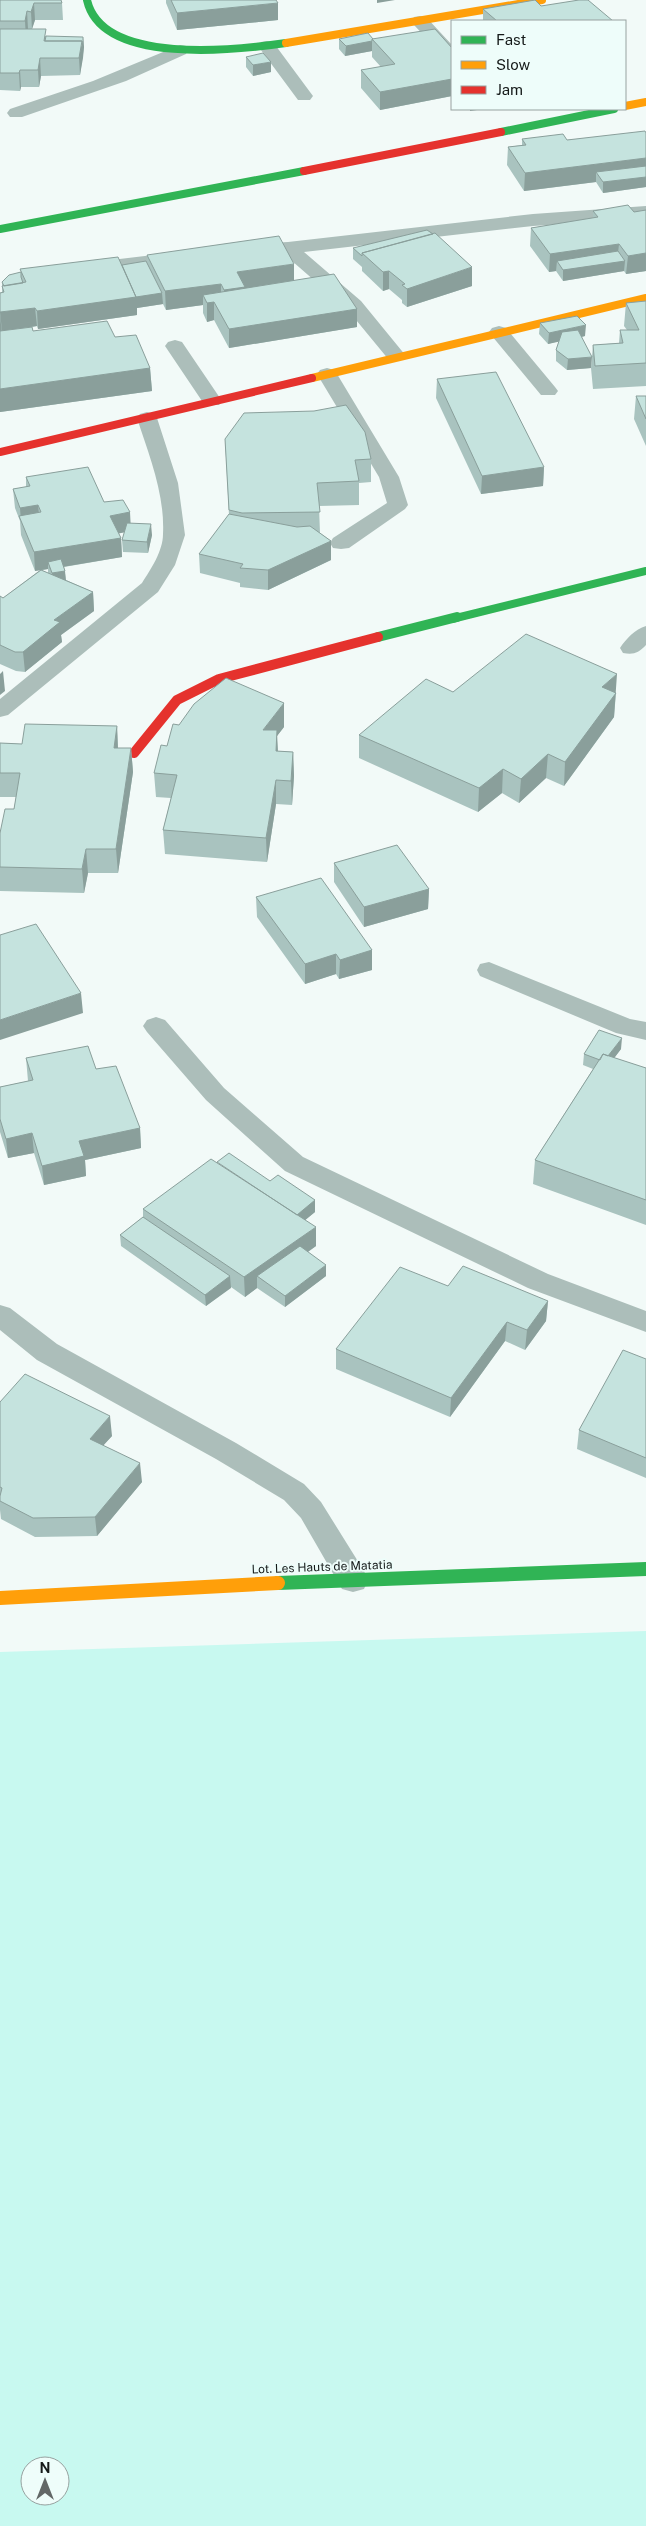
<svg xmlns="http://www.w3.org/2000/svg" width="646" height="2526" font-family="'Public Sans',sans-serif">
<rect width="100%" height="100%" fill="#f2faf8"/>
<path fill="#c8f9f0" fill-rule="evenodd" d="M646 1631V2526H0V1652ZM30 2466H60V2496H30Z"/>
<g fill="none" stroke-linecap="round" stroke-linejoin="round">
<path fill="#acbeba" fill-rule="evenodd" d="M420 16 426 17 452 45V60L446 59 414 25 412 21 414 17Z
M267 41 273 42 310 92 313 96 310 100H298L261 50 259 46 261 42Z
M180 45 186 46 188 50 186 54 126 81 22 117H10L7 113 10 109 93 81Z
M499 326 506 328 555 387 558 391 555 395H541L492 336 489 332 492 328Z
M327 368 334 370 337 374 399 477 408 505 405 509 349 548 341 549 333 548 330 543 333 538 387 503 379 477 317 374 320 370Z
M147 412 154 414 157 418 178 483 185 535 175 565 158 592 8 715 0 717V699L142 583C151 569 163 551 163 534 165 494 149 455 137 418L140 414Z
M646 626V645C638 653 634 655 623 653L620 648C626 639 635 629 646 626Z
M489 962 630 1019 646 1022V1040L616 1033 480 976 477 970 480 964Z
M156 1017 165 1020 224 1088 303 1157 548 1274 646 1311V1332L528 1288 285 1171 206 1100 147 1032 143 1026 147 1020Z
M0 1305 10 1308 57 1344 236 1443 304 1484 321 1502 364 1571 368 1580 364 1589 353 1592 342 1589 301 1518 284 1500 216 1459 37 1360 0 1330Z"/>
<path fill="#acbeba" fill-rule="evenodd" d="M646 206V218L533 226 304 252 361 301 406 356 403 360H389L347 309 284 254H240L238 250 240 246 247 244 288 242 533 214Z
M170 253 177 255 179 259 177 263 86 275 79 273 77 269 79 265 86 263Z
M175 340 182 342 222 401 219 405H205L202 401 165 346 168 342Z"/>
<path stroke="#30b455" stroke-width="8" d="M87 0C102 66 237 50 286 43
M501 132 614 109
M0 229 304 171
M452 619 646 571"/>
<path stroke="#30b455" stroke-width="10" d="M378 637 457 617"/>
<path stroke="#30b455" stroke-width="14" d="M278 1583 646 1569"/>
<path stroke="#ff9f0a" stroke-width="8" d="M286 43 542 0
M625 106 646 102
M312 378 646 298"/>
<path stroke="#ff9f0a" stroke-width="14" d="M0 1598 278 1583"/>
<path stroke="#e5322d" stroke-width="8" d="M304 171 501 132
M0 452 312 378"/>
<path stroke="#e5322d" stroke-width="10" d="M134 753 177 700 219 679 378 637"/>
</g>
<path fill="#a9c3bf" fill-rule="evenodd" d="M0 0 62 3 63 20H35L32 29H28L46 36 84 47 80 75 41 76 39 87H21L20 91 0 90Z
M166 0H276L278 20 177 30 166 3Z
M541 6 613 21H483V9Z
M339 39H373L452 48V96L380 110 361 88V70L381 67 372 57V51L345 56 339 49Z
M246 57 271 72 253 76 246 67Z
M646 133V187L603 193 596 182 524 191 507 165 508 147 522 145V139L567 140Z
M646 210V271L626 274 624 271 563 281 556 271 549 272 530 246 531 228 593 218V211L634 212Z
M353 248 472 286 407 307 402 303V300L389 289 383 291 362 271V267L353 259Z
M147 255 294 280 357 327 229 348 214 320 207 322 203 313V305L166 310 163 304 137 308V315L38 329 37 326 32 327 33 331 115 337 150 368 152 391 0 412V293L2 292V282L21 272 20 269 147 264Z
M646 301V386L593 389 591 368 593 345 619 343 620 330H627L624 326 626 303Z
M540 323 585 336 582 337 591 368 567 370 556 361V350L559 341 548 344 539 334Z
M437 379 544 467 543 486 481 494 436 398Z
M636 396H646V446L634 419Z
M225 439 371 459V482L359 483V505L319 506 320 533 331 541V560L268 590 240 587V583L200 573 199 554 229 515Z
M26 477 104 502 130 512V524L152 535 148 553 123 552 122 540 125 532 118 533 121 538 122 557 64 567 66 580 93 592 94 611 61 635 62 642 25 672 16 671 0 664V596L3 598 40 570 35 571 21 535 20 521 15 508 13 489 26 487ZM48 569V573L42 570Z
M453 692 615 693H616L614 717 564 786 546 778 519 803 502 793 478 812 359 758V735Z
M117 726 118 748H131L133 772 118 873H88L84 893 0 891V833L14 809 16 797H0V743L22 744Z
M284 727 277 736 278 751 293 752 294 776 292 805 276 804 267 862 165 854 163 830 171 798 156 797 154 773 167 746Z
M334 863 429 889 428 909 364 927 334 882Z
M256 897 372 950V970L339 979 336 974 305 984 257 917Z
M621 1049 614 1058 646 1068V1225L533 1184 535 1160 593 1069 583 1065 584 1054Z
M26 1058 96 1069 140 1128 141 1148 85 1160 86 1176 44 1185 34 1153 8 1158 0 1132V1087L28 1081Z
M270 1181 315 1200V1212L305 1220 316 1246 308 1252 326 1276 285 1307 257 1288 245 1297 231 1287 206 1306 121 1246 120 1235 143 1217V1209Z
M448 1286 548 1301 546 1321 525 1350 505 1341 450 1417 336 1369V1349Z
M646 1359V1478L577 1449 579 1430Z
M0 1402 112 1436 103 1445 142 1482 97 1536 35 1537 1 1519 0 1510Z"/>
<path fill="#8a9f9b" d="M377 0H395L377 3Z
M34 3 35 20 32 29 31 12Z
M278 3V20L177 30V13Z
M27 11 28 29 26 38 25 21Z
M83 37 84 47 83 58 80 75 79 58Z
M372 41V51L345 56 346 46Z
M40 58 41 76 39 87 38 70Z
M271 62V72L253 76V65Z
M20 70 21 87 20 91 19 73Z
M452 79V96L380 110V92Z
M470 109H484L470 111Z
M646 158V175L596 172V182L524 191 525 173Z
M646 177V187L603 193V182Z
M619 244 617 262 625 261 624 271 563 281V270L557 261 556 271 549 272 550 254Z
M646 253V271L626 274 628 256Z
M294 264V282L224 308V290L237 272Z
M472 267V286L407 307V289Z
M389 271V289L383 291V272Z
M221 284V302L214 303V320L207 322V303L203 295V305L166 310 165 291Z
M162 293 163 304 137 308V315L38 329 37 311Z
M35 308 37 326 2 331 0 312Z
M357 309V327L229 348V329Z
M0 315 2 334H0Z
M586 325 585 336 548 344 549 333Z
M592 357 591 368 567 370 568 359Z
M150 368 152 391 0 412V389Z
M544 467 543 486 481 494 482 476Z
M38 505 40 524 21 521 20 508Z
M130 512 131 531 111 535 110 516Z
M151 524 152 535 148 553 147 542Z
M121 538 122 557 50 569 48 562V569L35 571 34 552Z
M331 541V560L268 590V570Z
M65 571 66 582 52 584V573Z
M93 592 94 611 61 635 62 642 25 672 23 652 54 620Z
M3 671 5 691 0 695V674Z
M617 674 614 717 564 786 565 762 602 687Z
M284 703V727L277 736 278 754 263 730Z
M117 726 118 750 114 748Z
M131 748 133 772 118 873 116 849Z
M293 752 294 776 292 805 291 781Z
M548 754 546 778 519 803 521 779Z
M503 769 502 793 478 812 479 788Z
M276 780V804L267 862 266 838Z
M86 849 88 873 84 893 82 869Z
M429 889 428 909 364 927V907Z
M372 950V970L339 979 340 960Z
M336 954V974L305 984V964Z
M81 993 83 1013 0 1040V1020Z
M622 1038 621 1049 603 1073 604 1061Z
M140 1128 141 1148 85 1160 86 1176 44 1185 42 1166 79 1141Z
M32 1133 34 1153 8 1158 6 1139Z
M315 1200V1212L292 1231V1219Z
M316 1227V1246L265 1282 257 1276V1288L245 1297 244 1277Z
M326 1265V1276L285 1307V1296Z
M230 1276 231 1288 206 1306 205 1295Z
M548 1301 546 1321 525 1350 527 1330Z
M507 1322 505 1341 450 1417 451 1398Z
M110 1416 112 1436 92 1458 90 1439Z
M140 1463 142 1482 97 1536 95 1517Z"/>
<path fill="#c5e3de" stroke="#8a9f9b" d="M0 0H61L62 3H34L31 12 27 11 25 21H0Z
M171 0H276L278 3 177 13Z
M535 0 541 6 579 0H588L613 21H497L483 9Z
M0 29H46L44 41H82L79 58H40L38 70H20L19 73H0Z
M435 29 452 48V79L380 92 361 70 395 64 372 39Z
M368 33 373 39H372V41L346 46 339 39Z
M46 36 83 37V48L82 41H45Z
M263 53 271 62 253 65 246 57Z
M645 131 646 133V158L525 173 508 147 526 145 522 139 563 134 567 140Z
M646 166V177L603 182 596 172Z
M628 205 634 212 646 210V253L628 256 619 244 550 254 531 228 598 217 593 211Z
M427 230 433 234 362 253V256L353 248Z
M435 233 472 267 407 289 402 285 405 284 389 271 383 272 362 253Z
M279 236 294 264 237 272 245 287 224 290 221 284 165 291 147 255Z
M618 251 625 261 563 270 557 261Z
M118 257 136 297 37 311 35 308 0 312V293L4 292 2 286 26 282 20 269Z
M146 261 162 293 136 297 122 265Z
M21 272V277L23 283 4 286 2 282 9 275Z
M334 274 357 309 229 329 214 302 207 303 203 295Z
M646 301V363L595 366 593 345 623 343 620 330H639L626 303Z
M577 316 586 325 549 333 540 323Z
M107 321 115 337 136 335 150 368 0 389V331L32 327 33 331Z
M578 330 592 357 568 359 556 350 562 332Z
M496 372 544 467 482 476 437 379Z
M636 396H646V419Z
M346 405 365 432 371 459 355 460 359 481 317 483 320 512 242 513 229 510 225 439 244 413 314 411Z
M88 467 104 502 123 500 130 512 110 516 121 538 34 552 19 516 41 512 38 505 20 508 13 489 30 486 26 477Z
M229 514 297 527 310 526 331 541 268 570 240 568 243 564 199 554Z
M127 523 151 524 147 542 122 540Z
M61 559 65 571 52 573 48 562Z
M41 570 93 592 54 620 60 622 23 652H15L0 645V596L3 598Z
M526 634 617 674 602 687 616 693 565 762 548 754 521 779 503 769 479 788 359 735 426 679 453 692Z
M226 678 284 703 263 730H277L276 751 293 752 291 781 276 780 266 838 163 830 177 775 154 773 161 745 167 746 173 724 179 725 194 704Z
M25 724 117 726 114 748H131L116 849H86L82 869 0 867V833L5 809H14L20 773H0V743L22 744Z
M397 845 429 889 364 907 334 863Z
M321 878 372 950 340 960 336 954 305 964 256 897Z
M36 924 81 993 0 1020V935Z
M599 1030 622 1038 608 1056 603 1054 600 1060 584 1054Z
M88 1046 96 1069 116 1066 140 1128 79 1141 84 1156 42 1166 32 1133 6 1139 0 1119V1087L33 1080 26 1058Z
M603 1054 646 1068V1200L535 1160Z
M229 1153 270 1181 278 1175 315 1200 297 1215 217 1162Z
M211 1159 316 1227 244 1277 143 1209Z
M143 1217 230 1276 205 1295 120 1235Z
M300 1246 326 1265 285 1296 257 1276Z
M463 1266 548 1301 527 1330 507 1322 451 1398 336 1349 400 1267 448 1286Z
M623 1350 646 1359V1458L579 1430Z
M25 1374 110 1416 90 1439 140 1463 95 1517 33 1518 0 1501V1496L2 1488 0 1487V1402Z"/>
<g text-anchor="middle" stroke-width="4" stroke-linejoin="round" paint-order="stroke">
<g font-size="12" fill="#151a19" stroke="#eefdfa">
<text transform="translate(322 1567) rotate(-2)" y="4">Lot. Les Hauts de Matatia</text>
</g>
</g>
<rect x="451" y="20" width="175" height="90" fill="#eefdfa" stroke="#97a2a0"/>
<rect x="461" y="36" width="25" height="8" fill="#30b455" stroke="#97a2a0"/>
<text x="496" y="45" font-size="15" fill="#151a19">Fast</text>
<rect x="461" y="61" width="25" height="8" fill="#ff9f0a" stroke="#97a2a0"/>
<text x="496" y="70" font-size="15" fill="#151a19">Slow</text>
<rect x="461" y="86" width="25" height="8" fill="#e5322d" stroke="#97a2a0"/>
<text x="496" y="95" font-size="15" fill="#151a19">Jam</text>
<g transform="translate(45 2481)"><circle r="24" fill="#eefdfa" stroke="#97a2a0"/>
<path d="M0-4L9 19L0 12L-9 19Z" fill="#626867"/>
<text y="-8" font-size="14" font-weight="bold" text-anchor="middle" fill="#151a19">N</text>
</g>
</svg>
